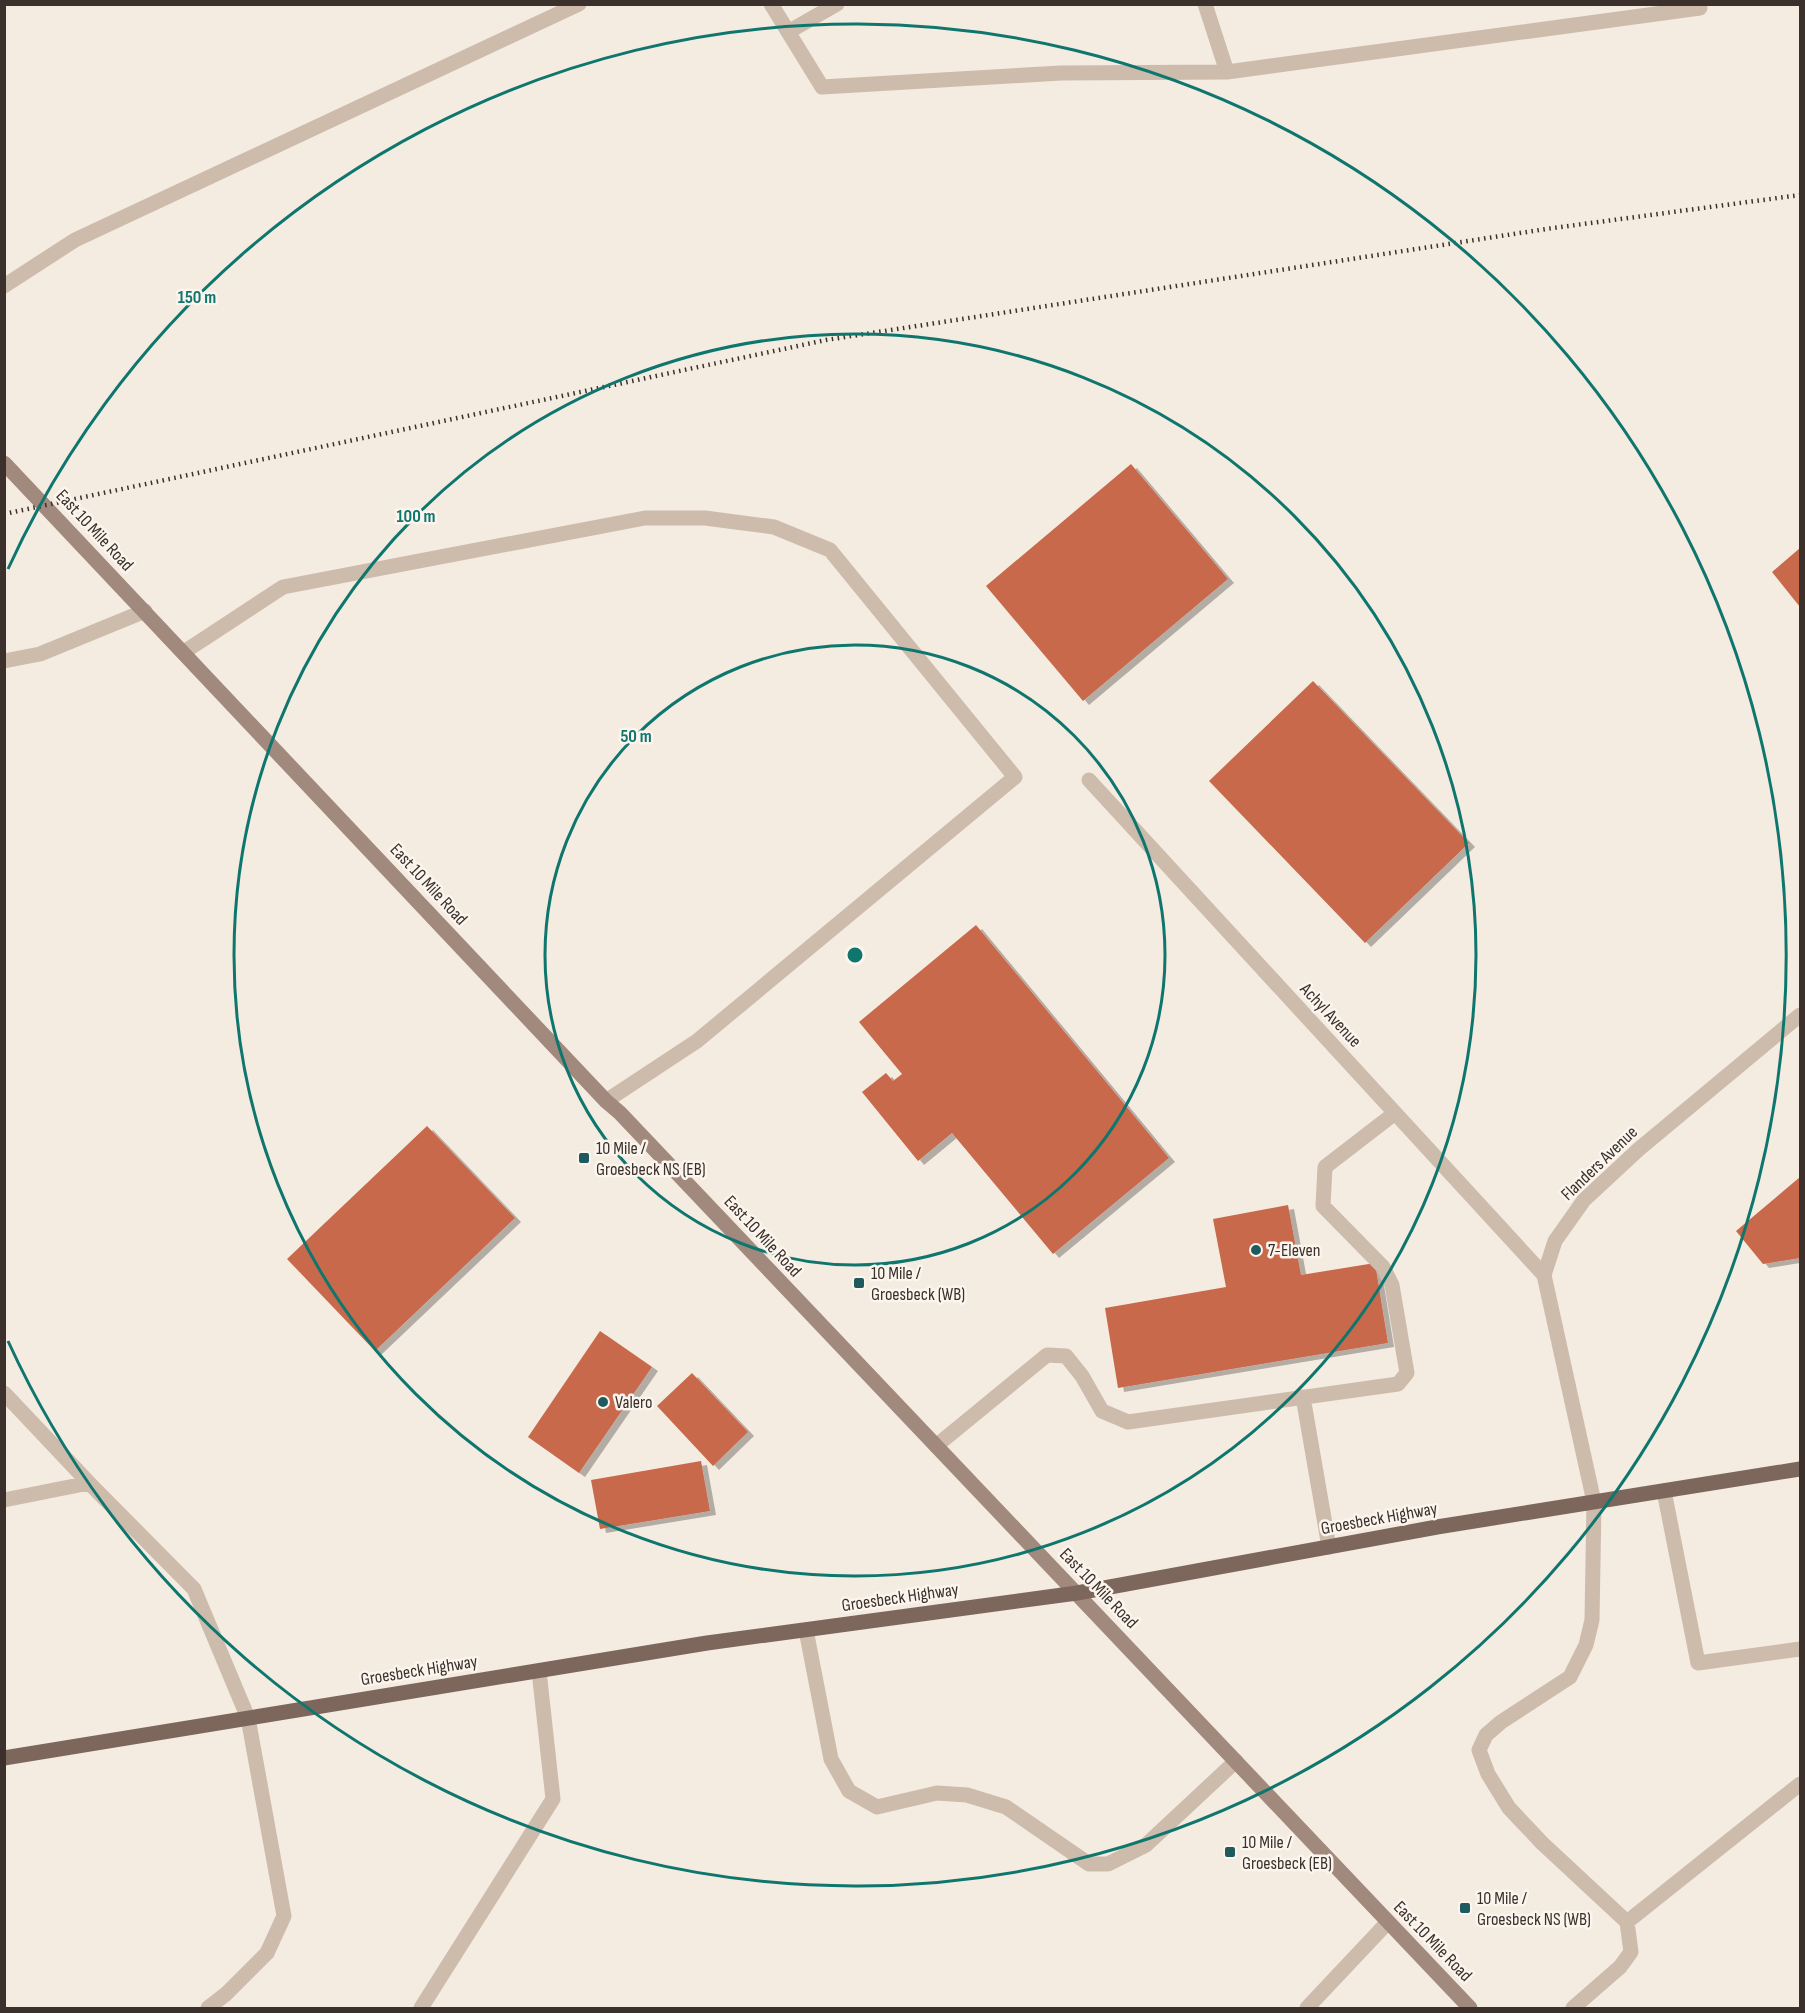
<svg xmlns="http://www.w3.org/2000/svg" width="1805" height="2013" font-family="'Sofia Sans Condensed',sans-serif">
<defs>
<filter id="shadow"><feDropShadow dx="6" dy="4" stdDeviation="0" flood-color="#0004"/></filter>
</defs>
<rect width="100%" height="100%" fill="#f4ebe1"/>
<path fill="#c8694b" filter="url(#shadow)" d="M1131 464 1228 579 1083 701 986 586Z
M1800 548V607L1772 572Z
M1313 681 1469 843 1365 943 1209 781Z
M976 925 1169 1158 1053 1254 952 1133 918 1161 862 1092 886 1073 893 1081 902 1074 859 1022Z
M427 1126 515 1218 375 1351 287 1259Z
M1800 1177V1258L1763 1264 1736 1231Z
M1288 1205 1301 1275 1375 1263 1388 1343 1118 1388 1105 1308 1226 1287 1213 1219Z
M600 1331 652 1367 579 1473 528 1437Z
M692 1373 748 1432 713 1466 657 1406Z
M701 1461 710 1511 600 1529 591 1480Z"/>
<g fill="none" stroke-linecap="round" stroke-linejoin="round">
<path stroke="#cdbbac" stroke-width="15" d="M771 4 822 87 1061 73 1227 72 1700 8 1698 4
M1205 4 1227 72
M788 32 837 4
M4 286 75 240 579 4
M184 652 283 587 645 518H705L774 527 830 550 1015 777 697 1041 606 1101
M4 661 40 654 145 611
M4 1393 89 1483 194 1589 248 1718 284 1916 267 1953 226 1994 208 2008
M1303 1397 1329 1547
M936 1446 1047 1355 1066 1356 1082 1376 1102 1411 1128 1422 1398 1384 1407 1373 1392 1285 1383 1267 1323 1206 1325 1167 1395 1113
M1664 1491 1698 1663 1800 1649
M4 1500 89 1483
M806 1630 831 1759 849 1791 877 1807 937 1793 967 1795 1006 1807 1089 1864H1108L1146 1845 1236 1761
M1627 1922 1800 1784
M421 2008 553 1799 539 1671
M1307 2008 1388 1922
M1573 2008 1620 1967 1631 1952 1627 1922 1542 1843 1509 1808 1488 1774 1479 1750 1486 1735 1501 1722 1570 1677 1586 1645 1592 1620 1594 1502 1544 1275 1555 1241 1584 1200 1639 1149 1800 1015"/>
<path stroke="#cdbbac" stroke-width="15" d="M1089 780 1544 1275"/>
<path stroke="#a18a7d" stroke-width="15" d="M4 463 606 1101 620 1113 1470 2008"/>
<path stroke="#7d675c" stroke-width="15" d="M4 1758 707 1643 1077 1593 1437 1527 1800 1469"/>
<path stroke="#3b302b" stroke-width="4.5" stroke-dasharray="1.5 4.5" stroke-linecap="butt" d="M4 514 826 340 1546 229 1800 195"/>
</g>
<g fill="none" stroke="#0f766e" stroke-width="3">
<circle cx="855" cy="955" r="310"/>
<circle cx="855" cy="955" r="621"/>
<path d="M8 569A931 931 0 1 1 8 1341"/>
</g>
<g fill="#1f5a5e" stroke="#fbf5ee" stroke-width="2">
<rect x="578" y="1152" width="12" height="12" rx="3"/>
<circle cx="1256" cy="1250" r="6"/>
<rect x="853" y="1277" width="12" height="12" rx="3"/>
<circle cx="603" cy="1402" r="6"/>
<rect x="1224" y="1846" width="12" height="12" rx="3"/>
<rect x="1459" y="1902" width="12" height="12" rx="3"/>
</g>
<g text-anchor="middle" stroke-width="5" stroke-linejoin="round" paint-order="stroke">
<g font-size="18" fill="#3b302b" stroke="#fbf5ee">
<text transform="translate(95 530) rotate(47)" y="6">East 10 Mile Road</text>
<text transform="translate(429 884) rotate(47)" y="6">East 10 Mile Road</text>
<text transform="translate(1331 1015) rotate(47)" y="6">Achyl Avenue</text>
<text transform="translate(1599 1163) rotate(-44)" y="6">Flanders Avenue</text>
<text transform="translate(763 1236) rotate(47)" y="6">East 10 Mile Road</text>
<text transform="translate(1379 1518) rotate(-10)" y="6">Groesbeck Highway</text>
<text transform="translate(1099 1588) rotate(46)" y="6">East 10 Mile Road</text>
<text transform="translate(900 1597) rotate(-8)" y="6">Groesbeck Highway</text>
<text transform="translate(419 1670) rotate(-9)" y="6">Groesbeck Highway</text>
<text transform="translate(1433 1941) rotate(46)" y="6">East 10 Mile Road</text>
</g>
<g font-size="18" fill="#3b302b" stroke="#fbf5ee" text-anchor="start">
<text x="596" y="1154">10 Mile /<tspan x="596" dy="21">Groesbeck NS (EB)</tspan></text>
<text x="1268" y="1256">7-Eleven</text>
<text x="871" y="1279">10 Mile /<tspan x="871" dy="21">Groesbeck (WB)</tspan></text>
<text x="615" y="1408">Valero</text>
<text x="1242" y="1848">10 Mile /<tspan x="1242" dy="21">Groesbeck (EB)</tspan></text>
<text x="1477" y="1904">10 Mile /<tspan x="1477" dy="21">Groesbeck NS (WB)</tspan></text>
</g>
</g>
<circle cx="855" cy="955" r="9" fill="#0f766e" stroke="#fbf5ee" stroke-width="3"/>
<g font-size="18" text-anchor="middle" font-weight="bold" fill="#0f766e" stroke="#fbf5ee" stroke-width="5" stroke-linejoin="round" paint-order="stroke">
<text x="197" y="303">150 m</text>
<text x="416" y="522">100 m</text>
<text x="636" y="742">50 m</text>
</g>
<rect width="1805" height="2013" fill="none" stroke="#3b302b" stroke-width="12"/>
</svg>
